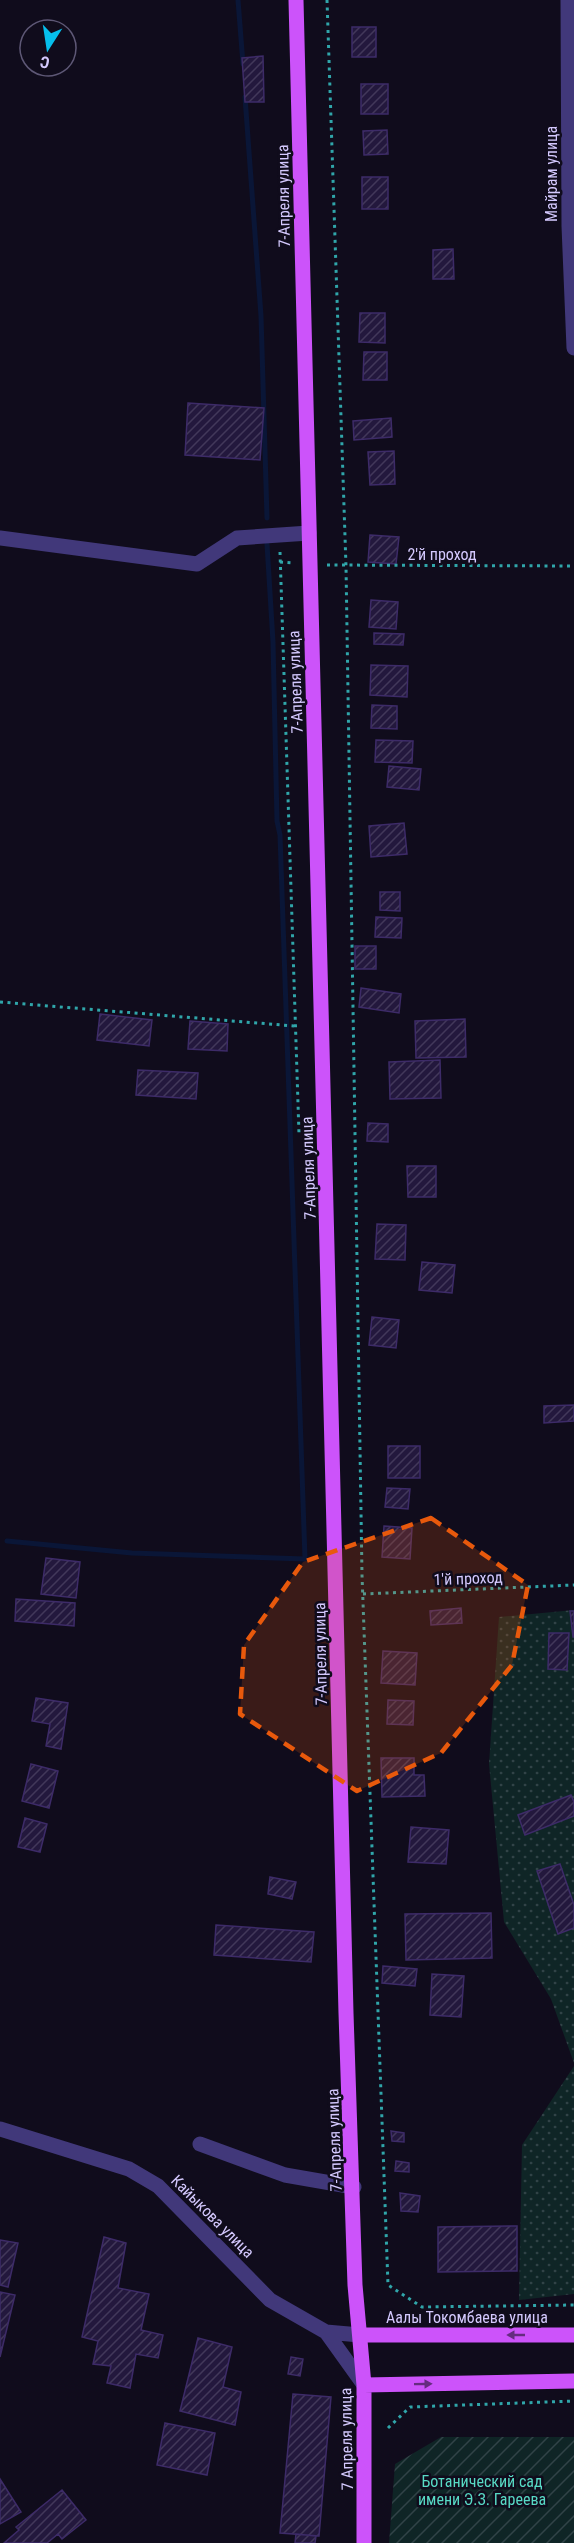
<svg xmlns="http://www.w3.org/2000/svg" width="574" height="2543" font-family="'Roboto Condensed',sans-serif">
<defs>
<pattern id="park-dots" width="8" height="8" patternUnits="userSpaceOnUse" patternTransform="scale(1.5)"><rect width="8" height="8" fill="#0f2526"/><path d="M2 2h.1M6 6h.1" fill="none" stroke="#314347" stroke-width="1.8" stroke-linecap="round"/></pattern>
<pattern id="garden-furrows" width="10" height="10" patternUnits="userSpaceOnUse" patternTransform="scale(1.5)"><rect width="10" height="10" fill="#0f2526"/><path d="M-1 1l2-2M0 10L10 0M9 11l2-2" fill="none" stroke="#314347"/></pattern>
<pattern id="building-hatch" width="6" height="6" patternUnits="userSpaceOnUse" patternTransform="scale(1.5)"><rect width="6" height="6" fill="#23183d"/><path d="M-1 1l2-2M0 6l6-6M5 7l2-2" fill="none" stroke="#42385a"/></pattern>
</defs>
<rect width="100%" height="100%" fill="#100c1c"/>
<path fill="url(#park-dots)" d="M574 1610V2063L551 1999 504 1922 489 1764 499 1617Z
M574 2066V2294L519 2300 522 2145Z"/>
<path fill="url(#garden-furrows)" d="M441 2437H574V2543H389L395 2464Z"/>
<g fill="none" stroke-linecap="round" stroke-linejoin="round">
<path stroke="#0a1637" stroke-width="5" d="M238 0 243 64
M245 97 261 316 267 518
M7 1541 132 1553 305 1559 280 835 277 821 273 642 267 544"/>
</g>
<path fill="url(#building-hatch)" stroke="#3d2b68" stroke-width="1.5" d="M352 27H376V57H352Z
M263 56 264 102H245L242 58Z
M361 84H388V114H361Z
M387 130 388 154 364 155 363 131Z
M362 177H388V209H362Z
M453 249 454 279H433V250Z
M360 313H385V343L359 342Z
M364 352H387V380H363Z
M188 403 264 408 260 460 185 455Z
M391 418 392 437 354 440 353 421Z
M394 451 395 484 370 485 368 452Z
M370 535 399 537 396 564 368 562Z
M371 600 398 602 396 629 369 627Z
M374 633 404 634 403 645 374 644Z
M371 665 408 666 407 697 370 695Z
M372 705 397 706V729L371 728Z
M376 740 413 741 412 763 375 762Z
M389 766 421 769 419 790 387 787Z
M404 823 407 854 371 857 369 826Z
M380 892H400V911L380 910Z
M376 917 402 918 401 938 375 937Z
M355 946H376V969H355Z
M361 988 401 994 399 1013 359 1007Z
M100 1014 152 1020 149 1046 97 1040Z
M465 1019 466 1057 416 1058 415 1021Z
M190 1021 228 1024 227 1051 188 1049Z
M440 1060 441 1098 390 1099 389 1062Z
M138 1070 198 1073 196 1099 136 1095Z
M368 1123 388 1124V1142L367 1141Z
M407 1166H436V1197H408Z
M377 1224 406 1225 405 1260 375 1259Z
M422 1262 455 1265 452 1293 419 1290Z
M372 1317 399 1320 396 1348 369 1345Z
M574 1405V1421L544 1423V1406Z
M388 1446H420V1478H388Z
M387 1488 410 1489 408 1509 385 1507Z
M384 1526 412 1528 410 1559 382 1557Z
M46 1558 80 1562 76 1598 41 1594Z
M16 1599 75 1603 74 1626 15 1621Z
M461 1608 462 1623 431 1625 430 1611Z
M570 1611H574V1637H573Z
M549 1633H569L567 1670 548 1669Z
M383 1651 417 1653 415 1685 381 1683Z
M36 1698 68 1703 61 1749 46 1746 50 1724 32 1721Z
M388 1700 414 1701 413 1725 387 1724Z
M381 1758H414V1775H424L425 1796 382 1797Z
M31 1764 58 1771 49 1808 22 1801Z
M571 1795 574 1802V1816L525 1835 518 1815Z
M25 1818 47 1824 40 1852 18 1847Z
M411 1827 449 1830 446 1864 408 1862Z
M560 1864 574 1905V1928L558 1934 537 1871Z
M270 1877 296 1882 292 1899 268 1894Z
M491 1913 492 1958 406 1960 405 1914Z
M216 1925 314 1932 311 1962 214 1955Z
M383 1966 417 1969 415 1986 382 1983Z
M432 1974 464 1976 461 2017 430 2015Z
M391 2131 404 2133V2142L392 2141Z
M396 2161 409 2163V2172L395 2171Z
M400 2193 420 2196 418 2212 401 2211Z
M517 2226V2271L438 2272V2227Z
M104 2237 126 2243 118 2288 149 2294 141 2330 163 2335 158 2358 136 2354 130 2388 107 2383 111 2366 93 2364 98 2341 82 2337Z
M0 2240 18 2243 8 2287 0 2285Z
M0 2292 15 2295 0 2357Z
M198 2338 232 2347 223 2387 241 2392 235 2425 180 2411Z
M291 2357 303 2359 300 2376 288 2374Z
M293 2394 331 2397 319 2536 280 2533Z
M165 2423 215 2433 207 2475 157 2465Z
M0 2479 21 2512 0 2524Z
M62 2490 86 2520 62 2539 58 2534 47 2543H4L19 2530 16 2527Z
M296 2534 316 2536 315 2543H295Z"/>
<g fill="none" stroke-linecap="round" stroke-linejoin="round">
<path stroke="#30a6aa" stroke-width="3" stroke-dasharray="3 4.5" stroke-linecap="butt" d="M327 0 346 566 362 1575 388 2285 422 2307 574 2305
M280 552 299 1134
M280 562 293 563
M327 565 574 566
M0 1002 294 1026
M363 1594 574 1585
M388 2428 410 2407 574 2401"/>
<path stroke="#41387a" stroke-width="15" d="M568 0 569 226 574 348
M0 538 197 564 237 538 309 533
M0 2129 129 2169 158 2186 270 2300 326 2332 364 2385
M200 2144 285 2175 354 2187
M326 2332 360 2335"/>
<path stroke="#cc53fa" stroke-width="15" d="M296 0 346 2013 355 2285 364 2385V2543
M360 2335H574
M364 2385 574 2381"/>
</g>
<defs><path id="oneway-solid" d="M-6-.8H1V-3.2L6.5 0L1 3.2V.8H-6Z" transform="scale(1.5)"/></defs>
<g fill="#652c80">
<use href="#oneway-solid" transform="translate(516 2335) rotate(-180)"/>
<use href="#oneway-solid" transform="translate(423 2384) rotate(-1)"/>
</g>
<path fill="#e8590c" fill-opacity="0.2" stroke="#e8590c" stroke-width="4.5" stroke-dasharray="12 8" stroke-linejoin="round" d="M431 1518 528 1585 512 1665 441 1753 357 1791 240 1714 244 1645 303 1562Z"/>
<g text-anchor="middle" stroke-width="5" stroke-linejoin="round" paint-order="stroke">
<g font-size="16" fill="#d4c9fe" stroke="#100c1c">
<text transform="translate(551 174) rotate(-90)" y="6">Майрам улица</text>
<text transform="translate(283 196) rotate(-91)" y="6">7-Апреля улица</text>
<text x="442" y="560">2'й проход</text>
<text transform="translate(295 682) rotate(-92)" y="6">7-Апреля улица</text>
<text transform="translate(308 1168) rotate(-92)" y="6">7-Апреля улица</text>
<text transform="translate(468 1578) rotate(-2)" y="6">1'й проход</text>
<text transform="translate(320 1654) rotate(-91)" y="6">7-Апреля улица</text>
<text transform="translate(334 2140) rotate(-92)" y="6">7-Апреля улица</text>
<text transform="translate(213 2216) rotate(45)" y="6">Кайыкова улица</text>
<text x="467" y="2323">Аалы Токомбаева улица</text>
<text transform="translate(346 2439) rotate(-91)" y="6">7 Апреля улица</text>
</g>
<g font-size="16" fill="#58dac6" stroke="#100c1c">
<text x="482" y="2487">Ботанический сад<tspan x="482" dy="18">имени Э.З. Гареева</tspan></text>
</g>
</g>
<g transform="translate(48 48) rotate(192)"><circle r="28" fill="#100c1c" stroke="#5e5876" stroke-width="1.5"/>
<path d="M0-4.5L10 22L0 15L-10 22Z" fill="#06bfec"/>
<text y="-9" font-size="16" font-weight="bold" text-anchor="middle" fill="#d4c9fe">С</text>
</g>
</svg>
